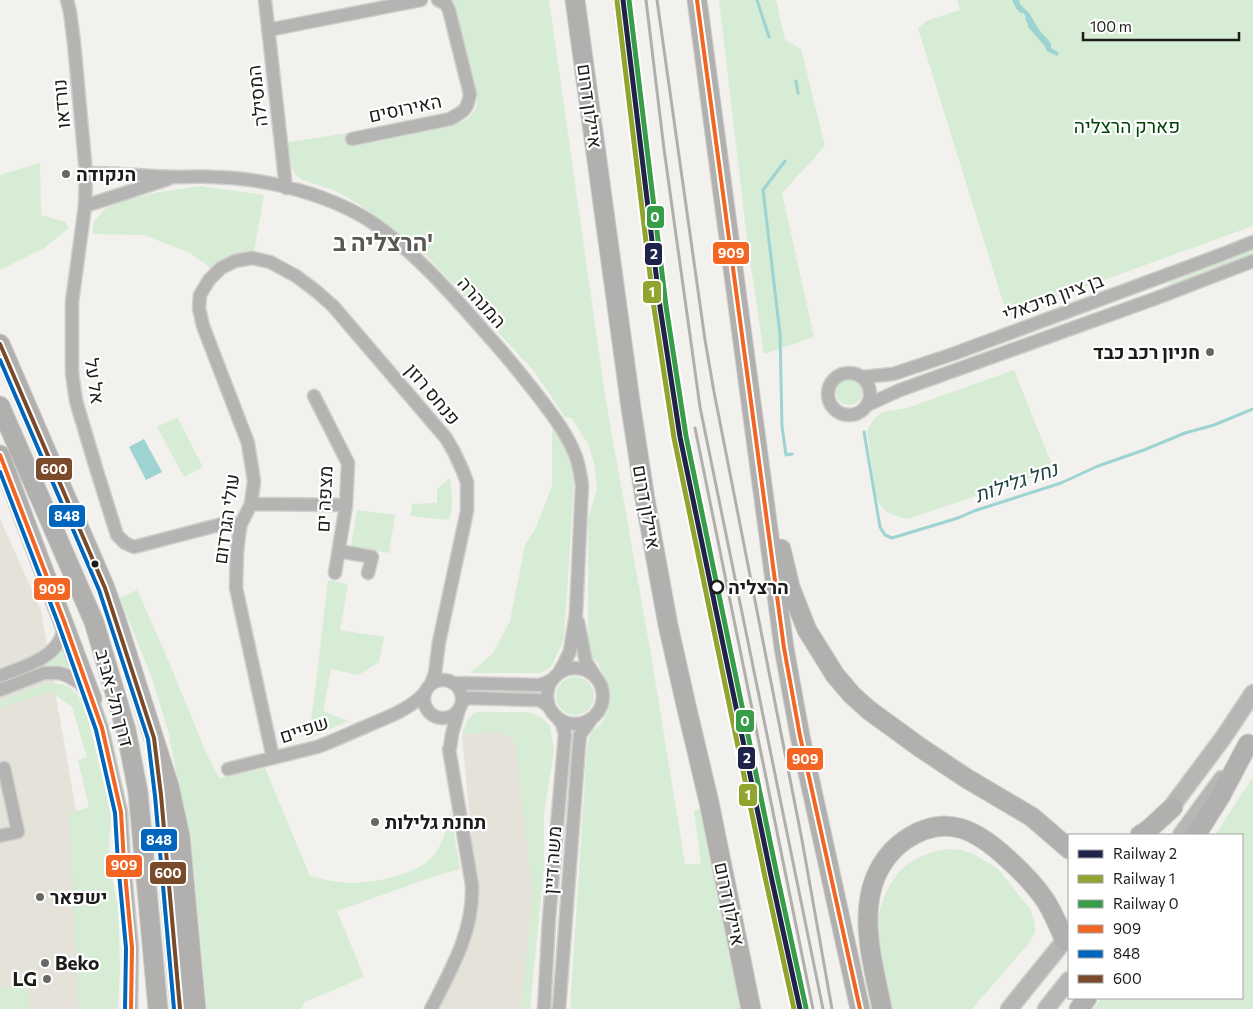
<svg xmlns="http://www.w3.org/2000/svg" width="1253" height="1009" font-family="Commissioner,Heebo,sans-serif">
<rect width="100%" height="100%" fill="#f2f1ed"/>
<path fill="#e4e2d9" d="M0 519 41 610 95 920 101 1009H0Z
M488 732 502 733 508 736 514 741 516 749 533 894 521 1009H436L476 885 462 735Z"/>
<path fill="#d6ecd4" d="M452 0H549L606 401 651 655 685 864H701L694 811 703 807 721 889 741 1009H570L587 748 591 732 602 723 608 711 610 702 608 685 598 663 592 657 588 645V519L597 489 594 463 589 446 572 418 565 417 534 371 424 253 359 204 336 191 303 180 296 175 287 159 284 143 347 133 350 147 452 126C461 122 473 118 476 107 480 92 471 69 467 53 462 36 457 18 452 0Z
M719 0H776L785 40 801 49 825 146 782 193 814 337 764 354 748 247Z
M957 0H1253V226L1007 315 918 28 928 20 960 10Z
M40 163 41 215 65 222 69 228 44 248 0 270V175Z
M201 186 264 195 254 252C234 253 228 258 212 269L190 253 144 235 93 234V223L106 208 125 200 160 192Z
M1253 246V254L1168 286 1170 282 1211 266Z
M1014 370 1054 470 907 519C891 514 883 514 876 497L867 431 874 419 883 412 907 408Z
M836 392a13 13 0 1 1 26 0a13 13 0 1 1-26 0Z
M177 417 203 467 184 477 157 427Z
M552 428 559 436 569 454 574 481 564 639 551 667 540 673H470L493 653 510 621 525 545 535 530 552 486Z
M450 478C452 493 454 506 449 520L411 516 412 504 437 503V489Z
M357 510 395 515 389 553 351 547Z
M328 580 348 584 340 630 384 637 379 662 358 675 331 669 323 711 348 721 308 739C317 687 321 633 328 580Z
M137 590 166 655 207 755 219 778 265 768 310 876C323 879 337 883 351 883 373 883 414 875 430 859 443 847 447 827 450 810L460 869 435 876 337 911 364 977 305 1002 301 1009H207L194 870 169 734 152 678 120 598Z
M62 644 82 681 44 670 42 665Z
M556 696a19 19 0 1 1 38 0a19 19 0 1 1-38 0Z
M50 683 61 684 71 688 77 694 82 703 89 722 111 814 109 846 112 877 118 907 120 966 118 1009H79L69 813 89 807 78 760 87 757 72 707 51 692 0 707V700L40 685Z
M477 712H525L534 714 543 719 550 726 552 737 554 752 544 813V866L530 1009H521L533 894 516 749C516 748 515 742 514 741 505 727 476 734 462 735 465 725 467 716 477 712Z
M1253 777V1009H1093L1101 998H1242V835H1215Z
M950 849 962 850 971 853 982 859 999 870 1030 909 1034 921 1035 932 1029 943 972 1009H885C883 992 877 969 876 952 875 901 892 855 950 849Z
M28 985 30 1009H0V988Z"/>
<path fill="#9dd3d1" d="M1012 0H1019L1020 4 1029 13 1040 31 1051 43V48L1059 53 1057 56 1047 51 1044 45 1028 27V24L1025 19 1026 16 1022 12 1021 14 1016 8Z
M144 439 162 472 146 480 129 447Z"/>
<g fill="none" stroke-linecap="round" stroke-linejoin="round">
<path stroke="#9dd3d1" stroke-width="3" d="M757 0 769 37
M796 81 798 93
M785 161 763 190 780 334 782 426 786 455 792 454
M864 432 880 527 885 535 892 538 958 518 974 511 1061 483 1098 466 1144 450 1185 433 1214 425 1253 409"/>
<defs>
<path id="minor" d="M67 0 70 12 74 43 86 173 85 206 72 302V373L76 401 96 468 117 535 125 543 134 547 226 523H233L240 530
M265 0 286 188
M268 30 421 0
M352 139 450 119C464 111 467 111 470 94L449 10 446 4 438 0
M86 173C116 173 146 176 177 177 189 177 202 176 214 177 266 178 333 195 376 225 423 259 461 305 499 348 514 365 528 383 542 401 554 417 566 433 574 452 579 462 580 473 582 485L576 614 570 651 564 664 558 674
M85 206 168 179
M828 394a21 21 0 1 1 42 0a21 21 0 1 1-42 0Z
M862 377 893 374 953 354 1223 254 1253 242
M314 396 348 463 346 505 335 573
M867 405 900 390 1154 299 1253 261
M251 504 346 505
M339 551 372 557 368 573
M578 622 586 662 595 676
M547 696a28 28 0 1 1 56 0a28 28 0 1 1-56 0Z
M0 676C25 666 63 657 64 624
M424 699a19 19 0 1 1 38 0a19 19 0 1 1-38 0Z
M454 683 539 685 546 683 554 678
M0 690 44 673H59L68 676 80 683 92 699 102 728 121 812 124 862 132 948 131 1009
M462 701 469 698 538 700 543 702 549 707
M273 758 236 588 237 552 240 526 251 504 254 481 248 443 203 326 199 308 200 295 209 280 221 268 235 261 252 258 270 262 296 276 316 291 333 306 446 438 454 452 462 469 467 482V511L439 642 435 673 431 684
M228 769 317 747C334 741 350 733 367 726 387 717 412 709 426 691
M0 836 18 832 4 768
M431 1009C451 970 474 931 472 885L449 749 450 748 452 734 459 709
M544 1009 549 919 565 734 562 724 557 717
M559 1009 579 745 580 735 592 718"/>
<path id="major" d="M1164 817 1223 738 1253 693
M1181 835 1222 779
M1009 1009 1069 935
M1046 1009 1069 980"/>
<path id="highway" d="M575 0 631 408 645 499 668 625 686 705 709 802 751 1009
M697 0 784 648 800 736 860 1009
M0 344 105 588 115 616 169 786 180 836 196 1009
M0 406 94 622 126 730 138 792 158 1009
M0 455 92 699
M781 549 790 587 807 630 835 675 852 695 870 711 921 748 966 778 1032 817 1069 849
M162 801 180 1009
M1140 835 1148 830 1173 807
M1196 835 1220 797 1248 744
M882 1009C875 973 863 933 870 896 874 874 886 853 905 840 946 812 977 830 1009 860 1022 872 1035 885 1045 900 1053 912 1059 927 1065 941
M1079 1009 1087 998"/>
</defs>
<use href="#minor" stroke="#cfcecc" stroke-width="15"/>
<use href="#major" stroke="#cfcecc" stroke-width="19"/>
<use href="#highway" stroke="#cfcecc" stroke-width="21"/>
<use href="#minor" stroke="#b4b4b2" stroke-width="12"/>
<use href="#major" stroke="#b6b6b4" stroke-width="16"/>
<use href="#highway" stroke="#b1b0ae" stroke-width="19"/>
<path stroke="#b0afac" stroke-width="3" d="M614 0 652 309 665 392 680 479 763 877 792 1009
M646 0 664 149 700 407 823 1009
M657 0 705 340 714 392 802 840 832 1009
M695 428 813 1009"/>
<defs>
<path id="bus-1" d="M697 0 784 648 800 736 860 1009
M0 455 64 621 102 728 121 812 124 862 132 948 131 1009"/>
<path id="bus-2" d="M0 360 99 590 148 739 155 796 174 1009
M0 472 58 623 96 730 115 813 118 863 126 948 125 1009"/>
<path id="bus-3" d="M0 344 105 588 154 738 161 795 180 1009"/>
</defs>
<use href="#bus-1" stroke="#fff" stroke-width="8"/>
<use href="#bus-2" stroke="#fff" stroke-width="8"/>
<use href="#bus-3" stroke="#fff" stroke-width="8"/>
<use href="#bus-1" stroke="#f26522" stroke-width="4"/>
<use href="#bus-2" stroke="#0065bd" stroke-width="4"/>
<use href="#bus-3" stroke="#7a4b2a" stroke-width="4"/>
<defs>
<path id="rail-1" d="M623 0 660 307 680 437 771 876 800 1009"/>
<path id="rail-2" d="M617 1 654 308 674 438 765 877 794 1009"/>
<path id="rail-3" d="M629 0 666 306 686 436 777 875 806 1008"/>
</defs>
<use href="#rail-1" stroke="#fff" stroke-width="9"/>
<use href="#rail-2" stroke="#fff" stroke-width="9"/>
<use href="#rail-3" stroke="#fff" stroke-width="9"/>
<use href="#rail-1" stroke="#1f234a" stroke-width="5"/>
<use href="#rail-2" stroke="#91a42e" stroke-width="5"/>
<use href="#rail-3" stroke="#389d48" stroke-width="5"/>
</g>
<g fill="#676764" stroke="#fff" stroke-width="2">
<circle cx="66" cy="174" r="5"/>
<circle cx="1210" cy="352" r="5"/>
<circle cx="375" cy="822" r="5"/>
<circle cx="40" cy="897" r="5"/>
<circle cx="45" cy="963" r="5"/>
<circle cx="47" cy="979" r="5"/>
</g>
<circle fill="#1c1c1a" stroke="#fff" stroke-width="2" cx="95" cy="564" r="4.5"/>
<circle fill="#fff" stroke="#1c1c1a" stroke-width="2.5" cx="717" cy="587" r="6"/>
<g text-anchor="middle" stroke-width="4.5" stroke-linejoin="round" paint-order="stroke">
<g font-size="19" fill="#1c1c1a" stroke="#fff">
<text transform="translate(257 96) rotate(-97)" y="7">המסילה</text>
<text transform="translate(61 104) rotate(-95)" y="7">נורדאו</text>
<text transform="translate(590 106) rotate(82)" y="7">איילון דרום</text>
<text transform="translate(405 108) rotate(-12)" y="7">האירוסים</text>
<text transform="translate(1053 297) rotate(-20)" y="7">בן ציון מיכאלי</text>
<text transform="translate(482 302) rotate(48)" y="7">המנהרה</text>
<text transform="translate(95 381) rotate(82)" y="7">אל על</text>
<text transform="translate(433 394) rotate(50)" y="7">פנחס רוזן</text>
<text transform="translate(324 499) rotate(-87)" y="7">מצפה ים</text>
<text transform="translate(647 507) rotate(80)" y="7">איילון דרום</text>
<text transform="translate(226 519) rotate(-82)" y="7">עולי הגרדום</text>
<text transform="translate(115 698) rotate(75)" y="7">דרך תל-אביב</text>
<text transform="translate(304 729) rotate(-18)" y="7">שפיים</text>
<text transform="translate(552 860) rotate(-86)" y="7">משה דיין</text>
<text transform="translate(730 904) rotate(78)" y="7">איילון דרום</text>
</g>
<g font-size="19" fill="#004209" stroke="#fff">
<text x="1127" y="133">פארק הרצליה</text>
</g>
<g font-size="19" font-weight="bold" fill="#1c1c1a" stroke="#fff" text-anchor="start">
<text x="76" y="181">הנקודה</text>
<text x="1200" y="359" text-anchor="end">חניון רכב כבד</text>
<text x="385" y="829">תחנת גלילות</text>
<text x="50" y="904">ישפאר</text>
<text x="55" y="970">Beko</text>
<text x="37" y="986" text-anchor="end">LG</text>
</g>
<g font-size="19" font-weight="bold" fill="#1c1c1a" stroke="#fff" text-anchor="start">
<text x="728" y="594">הרצליה</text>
</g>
<g font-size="20" font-style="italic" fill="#1d4242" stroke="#fff">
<text transform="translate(1016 482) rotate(-19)" y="7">נחל גלילות</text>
</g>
<g font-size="24" font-weight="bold" fill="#595853" stroke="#fff">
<text x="383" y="251">הרצליה ב'</text>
</g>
</g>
<g stroke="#fff" stroke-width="2">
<rect x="646" y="205" width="19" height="24" rx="5" fill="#389d48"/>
<rect x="712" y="241" width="38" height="24" rx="5" fill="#f26522"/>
<rect x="644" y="242" width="19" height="24" rx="5" fill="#1f234a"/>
<rect x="642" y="280" width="20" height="24" rx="5" fill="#91a42e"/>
<rect x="35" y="457" width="38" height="24" rx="5" fill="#7a4b2a"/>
<rect x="48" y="504" width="38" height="24" rx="5" fill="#0065bd"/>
<rect x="33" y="577" width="38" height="24" rx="5" fill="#f26522"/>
<rect x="735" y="709" width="20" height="24" rx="5" fill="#389d48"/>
<rect x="737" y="746" width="19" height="24" rx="5" fill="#1f234a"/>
<rect x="786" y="747" width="38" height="24" rx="5" fill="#f26522"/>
<rect x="738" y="783" width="20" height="24" rx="5" fill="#91a42e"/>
<rect x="140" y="828" width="38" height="24" rx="5" fill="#0065bd"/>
<rect x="105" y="854" width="38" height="24" rx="5" fill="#f26522"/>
<rect x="149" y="861" width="38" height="24" rx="5" fill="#7a4b2a"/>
</g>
<g font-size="14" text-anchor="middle" font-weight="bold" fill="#fff">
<text x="655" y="222">0</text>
<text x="731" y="258">909</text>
<text x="654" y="259">2</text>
<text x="652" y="297">1</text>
<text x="54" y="474">600</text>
<text x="67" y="521">848</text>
<text x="52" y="594">909</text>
<text x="745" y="726">0</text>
<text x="747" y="763">2</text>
<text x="805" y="764">909</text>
<text x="748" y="800">1</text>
<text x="159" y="845">848</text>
<text x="124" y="870">909</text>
<text x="168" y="878">600</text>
</g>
<rect x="1068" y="834" width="175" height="165" fill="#ffffff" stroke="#a4a4a3"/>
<rect x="1078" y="850" width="25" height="8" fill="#1f234a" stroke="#a4a4a3"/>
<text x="1113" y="859" font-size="15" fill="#1c1c1a">Railway 2</text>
<rect x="1078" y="875" width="25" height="8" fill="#91a42e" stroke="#a4a4a3"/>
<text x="1113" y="884" font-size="15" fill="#1c1c1a">Railway 1</text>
<rect x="1078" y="900" width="25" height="8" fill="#389d48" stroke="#a4a4a3"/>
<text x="1113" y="909" font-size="15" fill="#1c1c1a">Railway 0</text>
<rect x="1078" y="925" width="25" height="8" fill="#f26522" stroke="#a4a4a3"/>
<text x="1113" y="934" font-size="15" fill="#1c1c1a">909</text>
<rect x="1078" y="950" width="25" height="8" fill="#0065bd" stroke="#a4a4a3"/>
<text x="1113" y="959" font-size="15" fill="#1c1c1a">848</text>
<rect x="1078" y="975" width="25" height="8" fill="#7a4b2a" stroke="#a4a4a3"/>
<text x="1113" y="984" font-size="15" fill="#1c1c1a">600</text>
<path d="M1083 32v8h156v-8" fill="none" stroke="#1c1c1a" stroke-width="2.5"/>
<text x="1090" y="32" font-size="15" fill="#1c1c1a" stroke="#ffffff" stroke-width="4" paint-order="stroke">100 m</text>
</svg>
